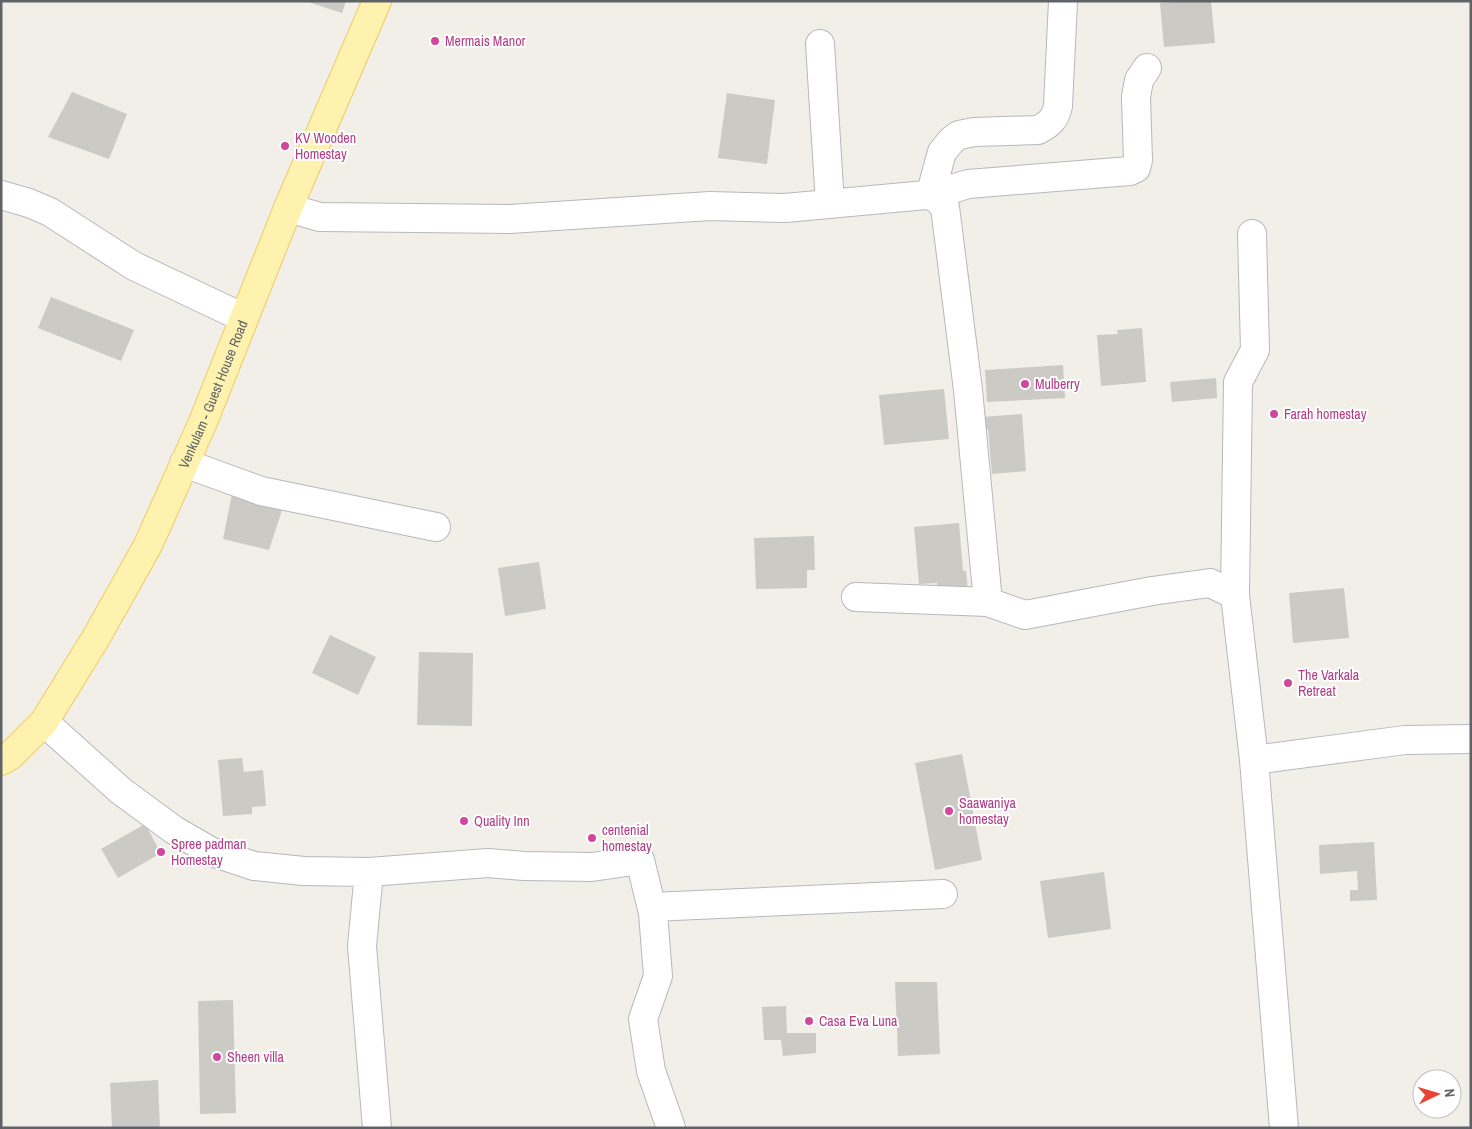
<svg xmlns="http://www.w3.org/2000/svg" width="1472" height="1129" font-family="'Archivo Narrow',sans-serif">
<rect width="100%" height="100%" fill="#f1efe8"/>
<path fill="#cccac5" d="M305 1H346L342 13Z
M1184 1H1211L1215 43 1164 47 1160 3Z
M72 92 127 114 109 159 48 137Z
M727 93 775 100 767 164 718 158Z
M51 297 134 330 121 361 38 328Z
M1142 328 1146 382 1101 386 1097 335 1118 334 1117 330Z
M1063 365 1065 398 987 402 985 370Z
M1216 378 1217 398 1172 402 1170 382Z
M944 389 949 439 884 445 879 395Z
M1022 414 1026 471 992 474 988 429 983 430 982 417Z
M234 484 286 498 269 550 223 539Z
M959 523 963 571H966L968 590 938 593 937 583 919 584 914 527Z
M814 536 815 570H807V588L756 589 754 538Z
M539 562 546 609 505 616 498 568Z
M1344 588 1349 638 1293 643 1289 593Z
M330 635 376 657 358 695 312 673Z
M419 652 473 653 472 726 417 725Z
M962 754 982 860 935 870 915 763Z
M242 758 244 772 263 770 266 806 252 807V814L223 816 218 760Z
M145 824 161 853 118 878 101 849Z
M1374 842 1377 900 1350 901V890H1358L1357 871 1320 874 1319 845Z
M1104 872 1111 929 1048 938 1040 881Z
M895 982H937L940 1054 898 1056Z
M233 1000 236 1113 200 1114 198 1001Z
M786 1006 787 1033H816V1053L783 1056 781 1040H764L762 1007Z
M158 1080 160 1128H112L110 1083Z"/>
<g fill="none" stroke-linecap="round" stroke-linejoin="round">
<defs>
<path id="minor" d="M820 44 830 204
M1 195 29 203 50 212 134 266 244 318
M930 196 942 152 952 140 959 135 974 132 1038 130C1050 124 1055 119 1058 106L1063 1
M935 197 955 188 968 184 1130 171 1136 168 1138 160 1136 97 1139 80 1147 68
M288 208 320 217 510 219 710 206 785 208 926 195 935 197 945 207 968 390 988 602 1025 615 1152 591 1210 583 1235 595
M1252 234 1255 350 1238 382 1235 595 1254 760 1284 1128
M184 463 261 491 436 527
M856 597 988 602
M44 722 121 791 174 830 212 852 254 866 304 871 369 872 488 863 524 866 592 867 640 860 653 913 658 976 643 1019 651 1071 671 1128
M1254 760 1405 740 1471 739
M369 872 362 946 377 1128
M652 907 943 894"/>
<g id="major">
<path id="s1" d="M1 761 10 756 44 722 97 636 148 545 203 422 288 208 377 1"/>
</g>
</defs>
<use href="#minor" stroke="#b5b8bc" stroke-width="30"/>
<use href="#major" stroke="#f2c960" stroke-width="30"/>
<use href="#minor" stroke="#fff" stroke-width="28"/>
<use href="#major" stroke="#fff2af" stroke-width="28"/>
</g>
<g fill="#d1479c" stroke="#fff" stroke-width="2">
<circle cx="435" cy="41" r="5"/>
<circle cx="285" cy="146" r="5"/>
<circle cx="1025" cy="384" r="5"/>
<circle cx="1274" cy="414" r="5"/>
<circle cx="1288" cy="683" r="5"/>
<circle cx="949" cy="811" r="5"/>
<circle cx="464" cy="821" r="5"/>
<circle cx="592" cy="838" r="5"/>
<circle cx="161" cy="852" r="5"/>
<circle cx="809" cy="1021" r="5"/>
<circle cx="217" cy="1057" r="5"/>
</g>
<g text-anchor="middle" stroke-width="4" stroke-linejoin="round" paint-order="stroke">
<g font-size="14" fill="#b23c85" stroke="#fff" text-anchor="start">
<text x="445" y="46">Mermais Manor</text>
<text x="295" y="143">KV Wooden<tspan x="295" dy="16">Homestay</tspan></text>
<text x="1035" y="389">Mulberry</text>
<text x="1284" y="419">Farah homestay</text>
<text x="1298" y="680">The Varkala<tspan x="1298" dy="16">Retreat</tspan></text>
<text x="959" y="808">Saawaniya<tspan x="959" dy="16">homestay</tspan></text>
<text x="474" y="826">Quality Inn</text>
<text x="602" y="835">centenial<tspan x="602" dy="16">homestay</tspan></text>
<text x="171" y="849">Spree padman<tspan x="171" dy="16">Homestay</tspan></text>
<text x="819" y="1026">Casa Eva Luna</text>
<text x="227" y="1062">Sheen villa</text>
</g>
<g font-size="14" fill="#5f6368" stroke="#fff">
<text dy="5" stroke="none"><textPath href="#s1" startOffset="428">Venkulam - Guest House Road</textPath></text>
</g>
</g>
<rect width="1472" height="1129" fill="none" stroke="#5f6368" stroke-width="5"/>
<g transform="translate(1437 1094) rotate(85)"><circle r="24" fill="#ffffff" stroke="#bfc1c3"/>
<path d="M0-4L9 19L0 12L-9 19Z" fill="#ea4335"/>
<text y="-8" font-size="14" font-weight="bold" text-anchor="middle" fill="#5f6368">N</text>
</g>
</svg>
